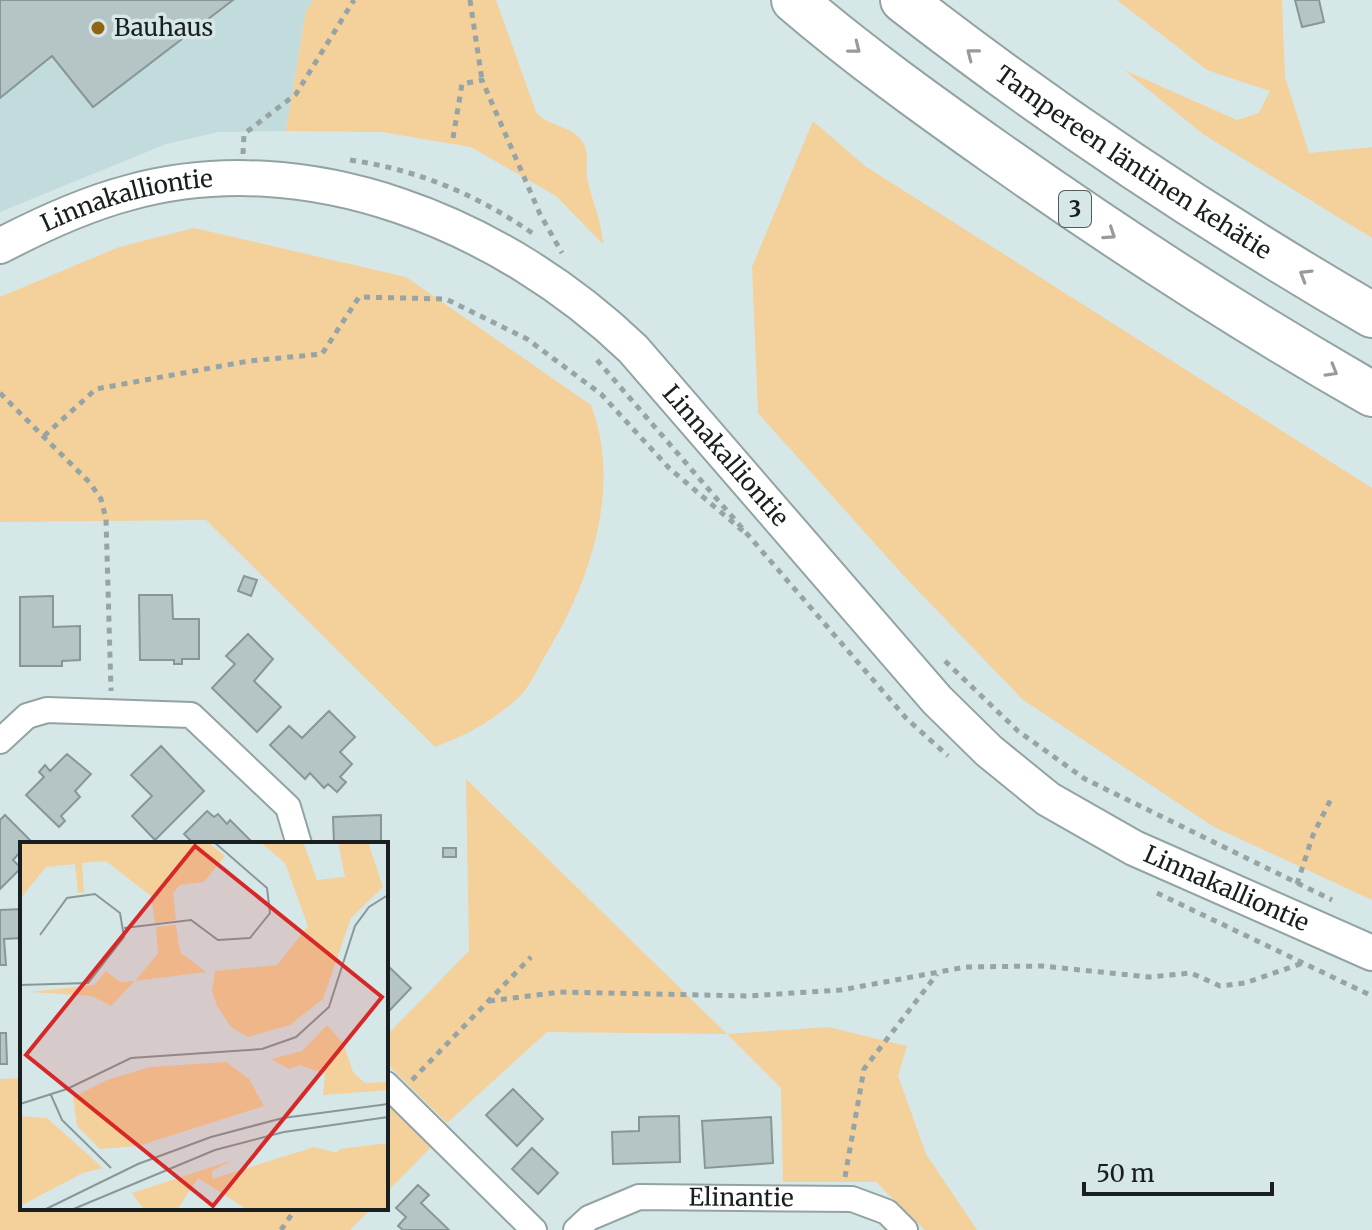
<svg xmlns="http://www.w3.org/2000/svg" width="1372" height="1230" font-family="Merriweather,serif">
<rect width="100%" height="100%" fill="#d6e7e8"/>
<path fill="#c2dbdd" d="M0 0H313L306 11 286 131 219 132 166 144 0 212Z"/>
<path fill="#f4d09b" d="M313 0H496L536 112C548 127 571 125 582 141 590 151 585 166 587 177 591 200 602 220 603 244L556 196 471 147 382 132 286 131 306 11Z
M1117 0H1282L1285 77 1309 153 1372 147V238L1203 134 1124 70 1237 120 1259 113 1270 91 1207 70Z
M813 121 865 166 1372 488V900L1214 827 1022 699 903 575 758 413 752 267Z
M194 228 406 277 591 405C623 489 589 584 545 656 537 669 530 687 518 698 493 721 467 735 435 747L206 520 0 522V297L119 247Z
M466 779 727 1034 828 1027 907 1046 898 1076 926 1154 977 1230H925L876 1182H783L781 1088 727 1034 547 1032 447 1123 386 1063V1036L469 951Z
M22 1078V1208H372L350 1230H0V1079Z
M386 1096 434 1144 386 1193Z"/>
<path fill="#b5c5c6" stroke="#879798" stroke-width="2" d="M0 0H233L93 107 52 56 0 98Z
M1295 0H1319L1324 22 1302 27Z
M244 576 257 580 251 596 238 591Z
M139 595H172L173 619H199V659H182V664H174V660H140Z
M53 596V627L80 626V660L62 661V666H20V597Z
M248 634 273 659 254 681 281 707 257 732 212 688 235 664 226 656Z
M329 711 355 737 340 752 352 764 340 777 346 782 337 792 328 784 324 788 310 773 305 779 270 745 289 726 302 738Z
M161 746 204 791 155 840 132 816 152 796 131 775Z
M67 754 91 774 75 791 80 797 61 816 65 821 59 827 26 795 44 777 39 772 45 765 50 771Z
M207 811 214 817 218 814 227 824 230 820 254 844H194L184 834Z
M5 815 31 841 22 844V850L13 860 21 868 0 889V820Z
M381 815V844H334L333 817Z
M443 848H456V857H443Z
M22 909V938L4 939 6 965H0V910Z
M386 964 411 988 389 1011 386 1008Z
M0 1033H6L7 1064H0Z
M513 1089 543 1119 517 1146 486 1115Z
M679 1116 680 1162 613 1164 612 1132 639 1131V1117Z
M771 1117 773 1163 705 1168 702 1121Z
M532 1148 558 1173 538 1194 512 1169Z
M418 1185 429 1195 421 1203 449 1230H403L398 1226 406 1217 396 1208Z"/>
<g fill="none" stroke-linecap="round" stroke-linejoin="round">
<defs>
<g id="minor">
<path d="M0 741 27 716 47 710 191 715 288 807 299 844"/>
<path d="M386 1084 534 1230"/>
<path id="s1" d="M576 1230 589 1218 639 1197 852 1199 887 1212 905 1230"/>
</g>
<g id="secondary">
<path id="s2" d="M0 246C42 224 83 205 128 193 308 143 504 225 633 349L937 700 989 751 1048 799 1134 848 1372 953"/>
</g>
<g id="motorway">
<path d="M794 0C857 54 925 103 993 151 1116 238 1241 319 1372 394"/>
<path id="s3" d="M903 0C1052 116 1209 220 1372 315"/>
</g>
</defs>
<use href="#minor" stroke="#93a3a4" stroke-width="28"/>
<use href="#secondary" stroke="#93a3a4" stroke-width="38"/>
<use href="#motorway" stroke="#93a3a4" stroke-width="48"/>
<path stroke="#97a4a5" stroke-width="5" stroke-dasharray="6 6" stroke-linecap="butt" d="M470 0 482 80
M453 138 462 84 482 80 540 214 562 253
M243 154 244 134 296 94 354 0
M350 160C419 170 478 195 535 235
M597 360 906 718 948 756
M0 393 90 483 101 499 106 519 111 691
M44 436 96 389 249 361 322 354 359 297 446 299 527 339 601 394 669 468 743 531
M945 661 1018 731 1085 779 1332 900
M1297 884 1313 835 1331 799
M1157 893 1372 996
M489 1001 560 992 747 996 841 990 966 967 1042 966 1149 977 1191 973 1220 986 1245 983 1306 962
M412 1080 531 957
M845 1177 864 1069 937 974
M281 1230 296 1208"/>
<use href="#minor" stroke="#fff" stroke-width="24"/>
<use href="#secondary" stroke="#fff" stroke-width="34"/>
<use href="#motorway" stroke="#fff" stroke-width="44"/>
</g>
<defs><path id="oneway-chevron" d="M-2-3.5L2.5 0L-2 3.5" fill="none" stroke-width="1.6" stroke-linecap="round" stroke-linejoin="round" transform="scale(2)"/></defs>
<g stroke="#989a9b">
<use href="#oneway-chevron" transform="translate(855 48) rotate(38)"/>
<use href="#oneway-chevron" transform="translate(972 54) rotate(-142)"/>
<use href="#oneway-chevron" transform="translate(1110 234) rotate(34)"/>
<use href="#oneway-chevron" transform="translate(1305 275) rotate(-149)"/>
<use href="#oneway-chevron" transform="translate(1332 371) rotate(30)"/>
</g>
<circle fill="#926611" stroke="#d6e7e8" stroke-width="3" cx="98" cy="28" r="8"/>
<g text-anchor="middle" stroke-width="7" stroke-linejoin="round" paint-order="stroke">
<rect fill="#d6e7e8" stroke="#525b5c" stroke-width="2" x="1059" y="191" width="32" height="36" rx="6"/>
<g font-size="22" font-weight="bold" fill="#191f20">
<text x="1075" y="217">3</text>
</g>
<g font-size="24" fill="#191f20" stroke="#d6e7e8" text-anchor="start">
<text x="114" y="36">Bauhaus</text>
</g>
<g font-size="24" fill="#191f20" stroke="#d6e7e8">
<text dy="8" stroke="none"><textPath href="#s3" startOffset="282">Tampereen läntinen kehätie</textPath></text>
<text dy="8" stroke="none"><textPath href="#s2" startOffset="136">Linnakalliontie</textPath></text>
<text dy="8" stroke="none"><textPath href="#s2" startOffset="832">Linnakalliontie</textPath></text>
<text dy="8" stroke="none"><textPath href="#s2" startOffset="1504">Linnakalliontie</textPath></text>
<text dy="8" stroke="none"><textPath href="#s1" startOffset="174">Elinantie</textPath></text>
</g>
</g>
<g transform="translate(20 842)">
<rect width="368" height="368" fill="#d6e7e8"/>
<path d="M0 0H188L205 14 184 40 160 43 153 51 156 78 135 81 131 54 86 19 62 21 64 50 58 51 55 22 26 25 0 57ZM240 0H283L297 38 325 35 318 0H348L363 45 331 76 303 157 270 183 228 195 211 185 197 164 192 149 195 129 257 123 288 84 265 21ZM156 83 160 110 186 130 115 139 91 164 72 154 10 150 74 143 86 129 100 140 115 139 138 111 136 85ZM307 183 323 201 333 230 345 241 368 240V248L303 253 305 232 279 223 269 227 251 217 282 209ZM206 220 229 237 244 264 118 304 80 307 57 284 53 255 87 238 130 225ZM0 274 27 276 83 326 63 331 0 364ZM368 301V368H228L178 336 157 368H124L112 351 213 318 192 329V337L294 305 317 311 320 307Z" fill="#f4d09b"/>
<path fill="none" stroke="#8a9798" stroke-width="2" d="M104 86 171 78 198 98 230 96 250 71 247 46 194 0M0 143 68 141 104 95 100 71 75 52 47 56 20 93M31 253 42 278 91 326M0 262 47 247 111 216 242 207 276 195 309 165 335 84 349 65 368 53M24 368 118 322 191 295 263 276 368 262M51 368 195 308 264 290 368 275"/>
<path fill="#d62828" fill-opacity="0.15" stroke="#d62828" stroke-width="4" d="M175 4 362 155 193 364 6 213Z"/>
<rect width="368" height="368" fill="none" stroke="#191f20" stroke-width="4"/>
</g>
<path d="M1084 1182v12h188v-12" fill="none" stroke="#191f20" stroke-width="4"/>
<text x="1096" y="1182" font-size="24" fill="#191f20" stroke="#d6e7e8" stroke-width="6" paint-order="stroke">50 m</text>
</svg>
